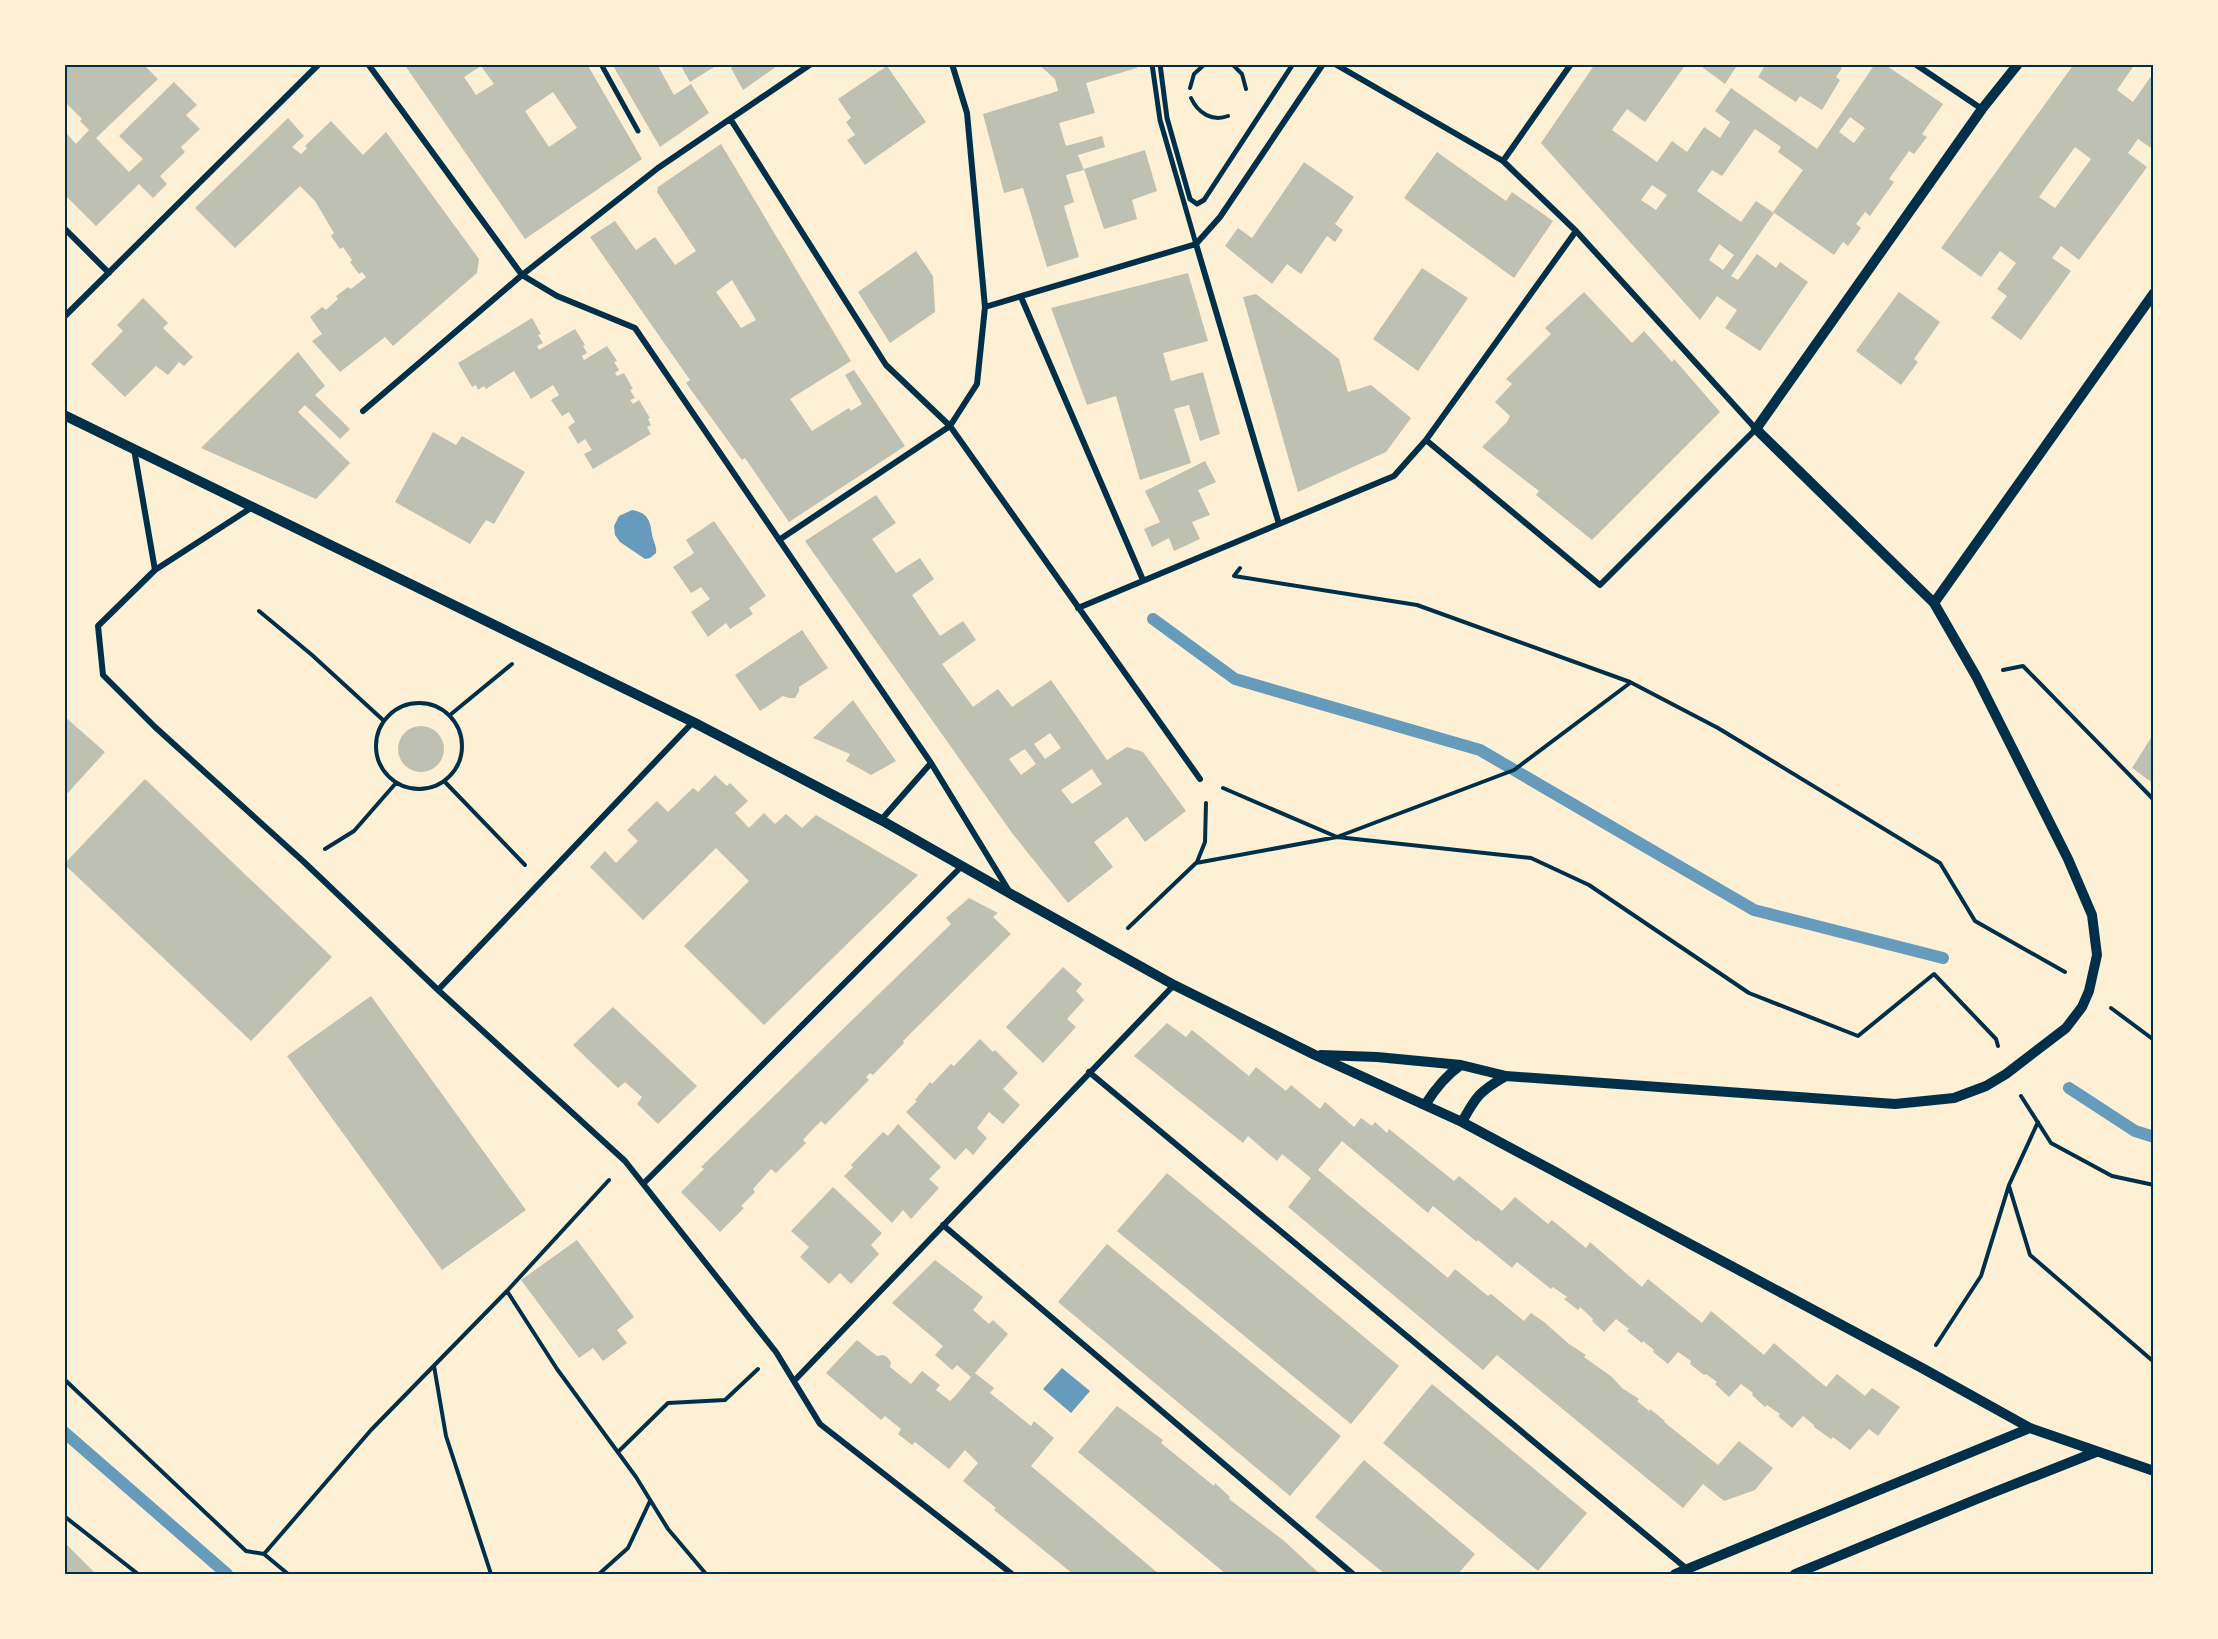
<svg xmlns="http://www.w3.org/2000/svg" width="2218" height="1639" font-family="Karla,sans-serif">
<rect width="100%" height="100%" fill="#fdf0d5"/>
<path fill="#669bbc" d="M632 510C648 513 650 520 652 534 653 541 657 546 656 553L650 558 645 559 620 542 615 535 614 526 619 516Z
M1062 1368 1090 1391 1071 1413 1043 1389Z"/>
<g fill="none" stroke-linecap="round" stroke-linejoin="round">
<path stroke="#669bbc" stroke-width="12" d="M1153 619 1235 679 1480 750 1754 910 1943 958
M2069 1088 2135 1131 2154 1137
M64 1432 227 1574"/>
</g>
<path fill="#bec0b2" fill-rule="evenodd" d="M64 64H143L158 79 96 138 129 172 143 159 119 136 174 82 197 105 186 115 200 129 181 147 185 152 160 176 167 184 153 198 139 184 96 226 64 194V137L67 134 76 144 89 130 80 121 82 119 64 101Z
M404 64H587L642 159 525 239ZM481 66 494 84 476 95 464 77ZM553 92 577 128 549 147 525 111Z
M612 64H657L674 95 691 84 709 113 660 147Z
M680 64H719L690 82Z
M736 64H780L743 90 731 68Z
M1038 64H1136L1137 68 1086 83 1095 113 1059 123 1066 146 1102 136 1105 147 1078 155 1084 170 1066 175 1074 202 1064 206 1079 257 1047 267 1023 188 1004 193 983 114 1058 91 1055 79Z
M1595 64H1686L1645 122 1627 109 1612 130 1657 162 1672 141 1687 152 1704 127 1720 138 1730 122 1715 111 1731 88 1817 149 1875 64H1884L1943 104 1922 134 1927 137 1914 154 1909 151 1889 179 1894 182 1870 216 1865 212 1856 224 1861 228 1848 246 1843 242 1834 255 1773 212 1803 170 1778 152 1781 147 1755 129 1722 176 1712 170 1697 191 1738 220 1741 222 1756 201 1774 213 1731 276 1738 280 1757 254 1776 268 1780 262 1808 282 1760 351 1725 328 1737 310 1717 296 1700 320 1541 143ZM1850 117 1865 128 1854 143 1839 132ZM1652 185 1667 195 1656 210 1641 200ZM1719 244 1734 255 1723 270 1709 260Z
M1698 64H1738L1725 84Z
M1766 64H1837L1842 68 1836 77 1840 80 1822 110 1800 96 1796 102 1758 77Z
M2074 64H2135L2117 90 2133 102 2154 72V150L2138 139 2128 153 2147 167 2079 260 2061 246 2052 258 2071 271 2021 340 1991 318 2007 296 1997 289 2016 263 2000 251 1981 277 1941 248ZM2075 147 2091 159 2055 208 2039 197Z
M887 66 926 122 865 165 847 140 855 135 846 122 851 118 838 99Z
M288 118 304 136 292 147 301 154 307 148 305 146 331 121 363 155 386 132 479 259 477 273 393 346 385 337 340 372 312 341 322 334 310 317 322 307 326 310 338 299 336 296 348 287 351 289 366 277 362 272 359 274 350 262 352 260 343 247 340 249 331 236 334 233 315 201 300 186 235 248 195 208Z
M721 144 851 361 790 399 812 431 849 408 851 411 862 404 845 375 854 370 905 446 789 522 745 458 742 460 686 383 690 380 590 237 615 221 636 250 655 237 675 265 696 251 657 192 658 187ZM732 280 756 320 741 328 716 292Z
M1145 150 1157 191 1132 200 1137 219 1104 229 1084 169Z
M1437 152 1506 201 1512 192 1553 221 1514 278 1404 198Z
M1304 162 1354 197 1335 224 1343 230 1335 242 1327 236 1301 274 1287 264 1272 284 1225 246 1238 228 1252 238Z
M916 251 933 276 935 312 890 343 858 292Z
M1422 268 1468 298 1418 371 1373 339Z
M1188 273 1208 341 1163 353 1171 381 1203 372 1220 434 1200 441 1189 405 1174 409 1191 463 1140 480 1116 396 1087 405 1051 308Z
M1584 292 1632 343 1644 331 1672 362 1674 359 1720 412 1592 540 1536 495 1539 491 1482 447 1507 422 1510 416 1495 402 1512 384 1506 379 1551 334 1545 328Z
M1899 292 1940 322 1914 359 1918 362 1901 385 1856 351Z
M1256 294 1339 359 1348 392 1371 385 1411 418 1386 452 1298 492 1243 297Z
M143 298 168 323 163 328 193 357 184 366 179 362 168 375 156 366 125 397 91 364 123 331 117 325Z
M532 318 541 334 538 335 543 343 537 346 539 350 575 329 585 345 583 346 587 353 582 356 584 360 607 346 617 361 614 362 619 370 615 373 617 376 624 373 633 389 630 390 635 398 630 400 633 404 639 400 650 418 648 419 651 425 647 427 651 434 593 469 584 454 592 450 585 439 578 444 568 427 575 422 569 412 562 416 551 400 559 395 553 385 531 399 514 371 486 389 484 386 478 390 476 385 472 387 458 363Z
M298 352 325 386 315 395 350 429 340 439 305 405 298 412 350 463 316 499 201 448Z
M433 432 456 445 462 436 525 472 494 524 486 520 470 544 395 502Z
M1205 461 1216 482 1198 490 1210 515 1192 522 1200 539 1174 551 1169 538 1152 547 1144 529 1160 522 1145 491Z
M876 495 896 523 872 539 896 573 920 558 934 579 912 595 940 636 963 621 976 640 942 664 973 707 998 689 1012 707 1051 680 1107 760 1127 747 1143 752 1186 811 1145 842 1127 817 1094 842 1113 867 1068 903 1012 833 805 541ZM1050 733 1061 748 1045 759 1034 744ZM1025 749 1036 764 1021 775 1009 759ZM1092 769 1102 784 1072 804 1061 790Z
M714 521 766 596 749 608 753 614 730 629 726 623 708 637 691 612 710 599 701 587 691 593 673 567 694 553 686 540Z
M802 630 828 668 799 687V691L795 698H789L783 696 760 711 735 675Z
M853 700 896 761 871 775 846 761 850 754 813 738Z
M64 716 105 752 64 797Z
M398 749a23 23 0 1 1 46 0a23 23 0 1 1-46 0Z
M2154 733V784L2132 768Z
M715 775 727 786 730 783 748 801 735 813 749 828 764 813 775 824 786 814 802 828 816 815 918 875 764 1025 684 946 749 881 716 848 643 920 590 867 605 851 616 863 638 841 627 830 657 801 668 812 693 788 698 792Z
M145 779 332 957 251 1041 64 864Z
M969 898 998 913 993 917 1011 934 912 1032 903 1041 904 1043 873 1075 870 1073 866 1077 869 1080 825 1125 821 1121 812 1130 803 1140 806 1143 776 1173 771 1169 753 1189 755 1192 741 1206 744 1208 720 1232 681 1192 704 1169 701 1167 951 924 946 918Z
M1063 967 1082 984 1076 991 1084 1000 1067 1019 1076 1027 1043 1063 1006 1027Z
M371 996 526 1210 442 1270 287 1056Z
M613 1007 697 1086 658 1124 637 1104 642 1097 625 1082 618 1088 573 1045Z
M1167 1023 1186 1037 1192 1030 1249 1076 1256 1067 1286 1091 1291 1085 1320 1109 1325 1102 1354 1127 1361 1118 1372 1126 1375 1122 1387 1133 1389 1129 1454 1181 1459 1176 1502 1211 1515 1197 1548 1224 1552 1220 1586 1248 1590 1242 1642 1287 1648 1279 1702 1323 1711 1311 1764 1355 1774 1343 1826 1387 1837 1374 1865 1396 1872 1388 1900 1407 1878 1436 1869 1429 1850 1450 1833 1437 1831 1439 1814 1427V1425L1803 1416 1792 1428 1778 1416 1780 1414 1767 1405 1765 1407 1752 1395 1753 1393 1741 1384 1729 1397 1715 1384 1717 1382 1706 1374 1704 1375 1690 1364 1691 1361 1678 1352 1668 1364 1653 1352 1654 1350 1643 1341 1642 1343 1627 1331 1629 1329 1616 1319 1604 1332 1592 1321 1593 1319 1580 1307 1578 1310 1564 1299 1567 1297 1553 1287 1551 1289 1517 1262 1512 1268 1478 1240 1477 1242 1433 1206 1428 1213 1342 1141 1318 1170 1448 1278 1455 1269 1488 1296 1491 1294 1524 1321 1531 1313 1544 1322 1569 1344 1586 1355 1584 1357 1612 1377 1622 1388 1639 1399 1637 1401 1649 1411 1650 1409 1665 1421 1664 1422 1718 1465 1739 1441 1773 1468 1755 1490 1724 1501 1703 1484 1683 1508 1497 1355 1483 1370 1288 1207 1311 1178 1282 1154 1277 1161 1248 1136 1243 1143 1134 1056Z
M980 1039 993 1052 995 1050 1018 1073 1003 1089 1020 1105 1003 1124 989 1112 977 1128 987 1138 973 1155 966 1148 955 1160 906 1112 917 1101 915 1100 930 1082 932 1084 951 1064 954 1066Z
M898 1124 941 1167 929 1179 939 1188 911 1219 903 1210 892 1223 844 1176 853 1167 851 1165 883 1132 888 1136Z
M1167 1173 1399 1366 1351 1424 1117 1231Z
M833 1187 882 1233 871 1245 879 1254 851 1284 840 1273 829 1284 800 1257 809 1247 791 1231Z
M577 1240 634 1317 617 1330 627 1343 603 1361 593 1348 579 1358 521 1280Z
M1107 1244 1341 1436 1290 1496 1058 1302Z
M935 1260 983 1297 973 1310 989 1324 993 1320 1008 1334 975 1373 994 1388 990 1393 1031 1426 1034 1421 1054 1438 1031 1466 1159 1574H1073L994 1510 996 1508 963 1481 978 1463 965 1450 949 1469 915 1442 912 1445 898 1434 901 1429 885 1416 881 1420 826 1373 857 1340 877 1356 883 1355 887 1357 891 1362 890 1367 911 1384 922 1371 940 1385 936 1390 950 1401 956 1395 971 1377 957 1365 952 1370 935 1355 943 1346 892 1303Z
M1432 1384 1587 1513 1538 1571 1383 1443Z
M1117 1406 1163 1440 1161 1443 1214 1486 1215 1483 1230 1497 1229 1499 1283 1540 1320 1574H1226L1078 1452Z
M1364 1460 1475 1554 1458 1574H1385L1315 1517Z
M64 1542 96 1574H64Z"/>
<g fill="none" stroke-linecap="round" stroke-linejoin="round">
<path stroke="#003049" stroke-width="4" d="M1232 64 1242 74 1246 89
M1190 88 1194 74 1205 64
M1191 98C1198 113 1212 122 1228 116
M1240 568 1234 576 1417 605 1630 682 1718 728 1940 863 1975 921 2065 972
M259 611 312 655 383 720
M2003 670 2023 666 2154 800
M376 746a43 43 0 1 1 86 0a43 43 0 1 1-86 0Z
M450 715 512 664
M444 781 525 865
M1223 788 1337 837 1531 858 1589 885 1749 993 1858 1036 1934 974 1996 1039 1998 1046
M325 849 354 831 396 783
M1197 862 1205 842 1206 803
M1128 928 1196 863 1337 837 1514 770 1630 683
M2111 1008 2154 1040
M2021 1096 2051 1143 2112 1176 2154 1185
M609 1180 507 1291 557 1369 636 1477 668 1529 706 1574
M2009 1186 2030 1255 2154 1362
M1936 1345 1981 1276 2009 1185 2038 1122
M434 1366 446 1436 491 1574
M64 1379 246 1551 264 1554 288 1574
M618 1452 668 1403 725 1400 758 1369
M64 1516 138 1574
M264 1554 371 1430 507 1291
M599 1574 628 1548 650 1501"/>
<path stroke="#003049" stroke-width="5" d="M601 64 638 131
M1152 64 1160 120 1196 244
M1160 64 1167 118 1190 199 1197 204 1204 200 1293 64"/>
<path stroke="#003049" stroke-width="6" d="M368 64 522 275 557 296 635 328 931 763 1009 891
M1335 64 1503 161 1576 231 1756 429 1600 585 1426 440
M1915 64 1982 109
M731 120 886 365 950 426 1200 779
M1503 161 1571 64
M64 228 109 273
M1196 244 1279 524
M1021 297 1143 580
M985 307 1196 244 1220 217 1323 64
M64 317 319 64
M363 411 522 275 658 168 811 64
M134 449 155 570
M254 506 155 570 98 626 103 675 155 727 304 862 438 990 625 1161 776 1352 820 1424 1012 1574
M779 540 950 426 977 384 985 307 967 113 952 64
M1078 608 1394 476 1426 440 1576 231
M881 820 931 763
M438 990 693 722
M1089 1072 1687 1569
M644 1183 962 866
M943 1225 1353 1574
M794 1381 1174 985"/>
<path stroke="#003049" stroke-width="10" d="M64 415 693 722 881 820 1011 894 1174 985 1315 1055 1462 1122 1922 1368 2030 1428 2154 1471
M1934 603 2154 293
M1321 1055 1377 1057 1461 1065 1506 1076 1895 1104 1954 1098 1986 1086 2006 1074 2066 1028 2082 1007 2089 991 2097 955 2092 915 2068 859 1976 676 1934 603 1756 429 1982 109 2018 64
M1425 1105C1435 1089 1445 1076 1461 1065
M1462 1122C1476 1096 1480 1091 1506 1076
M1675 1574 2030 1428
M1795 1574 1977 1499 2096 1452"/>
</g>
<rect width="2218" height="1639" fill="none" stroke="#fdf0d5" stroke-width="132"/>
<rect x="66" y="66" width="2086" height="1507" fill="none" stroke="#003049" stroke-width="2"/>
</svg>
